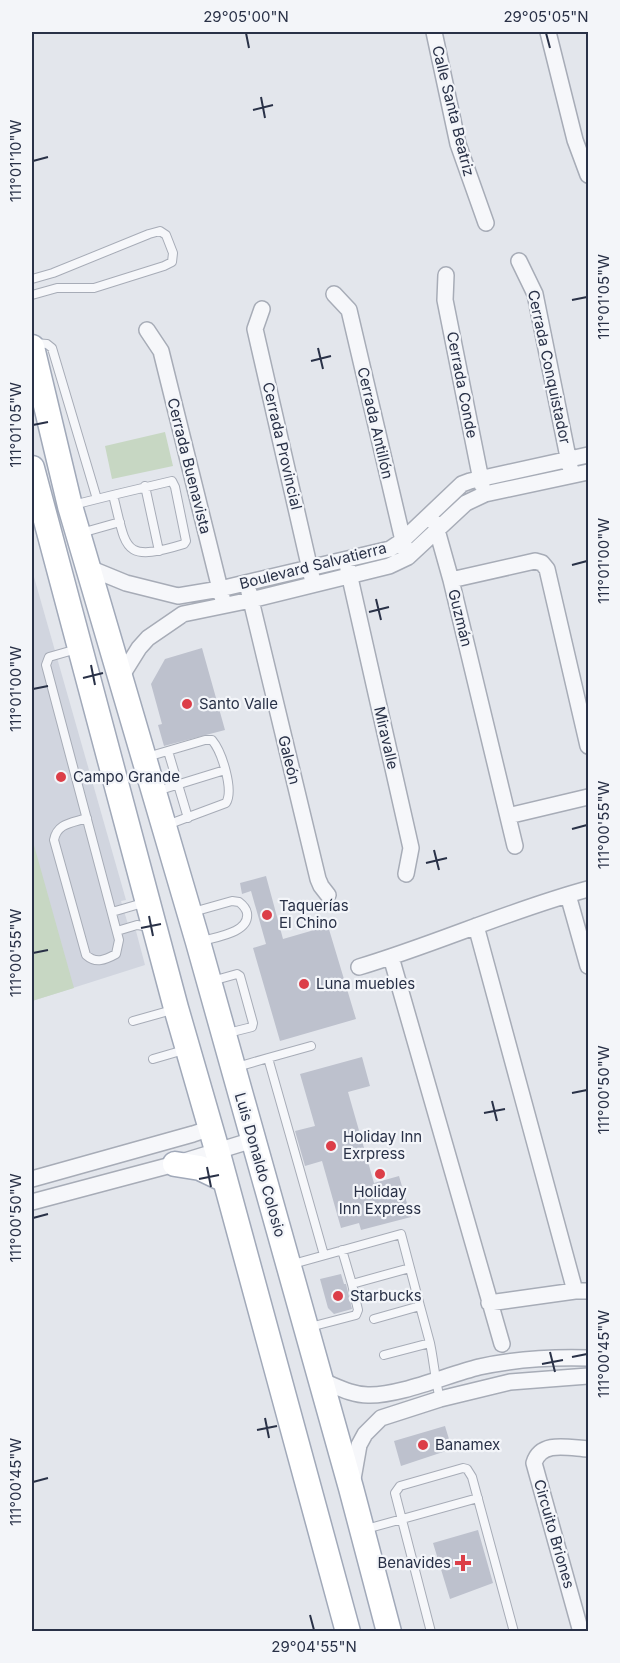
<svg xmlns="http://www.w3.org/2000/svg" width="620" height="1663" font-family="Inter,sans-serif">
<rect width="100%" height="100%" fill="#e3e6ec"/>
<path fill="#d1d5df" d="M32 570 126 900 121 901 130 931H136L145 965 32 1001Z"/>
<path fill="#c7d7c3" d="M165 432 173 466 112 479 105 446Z
M32 838 74 988 32 1001Z"/>
<path fill="#bdc1cd" d="M202 648 225 730 164 746 158 725 162 724 151 684 165 659Z
M266 876 283 939 328 926 356 1019 280 1041 253 948 266 944 251 891 242 894 240 883Z
M362 1057 370 1086 348 1092 374 1183 399 1176 411 1217 361 1230 359 1223 341 1228 322 1161 305 1166 295 1131 315 1126 300 1074Z
M341 1274 344 1284H346L352 1309 334 1314 328 1308 320 1279Z
M445 1426 452 1449 401 1466 394 1441Z
M478 1530 493 1583 450 1599 433 1543Z"/>
<g fill="none" stroke-linecap="round" stroke-linejoin="round">
<defs>
<path id="service" d="M32 279 53 273 149 234 160 231 166 235 173 253 172 262 164 266 94 288H57L32 295
M35 343 47 344 52 348 97 499 113 495
M172 481 175 487 186 541 184 544C122 563 127 550 113 495Z
M145 486 159 551
M73 505 97 499
M81 533 120 522
M77 649 49 657 46 665 119 940 116 954C105 960 96 964 86 955L54 840C57 823 72 823 87 818
M168 751 188 818
M147 757 205 740H212C222 752 234 790 226 803L167 825
M157 791 225 770
M112 912 143 903
M193 912 232 901 239 902C243 905 246 908 247 913 250 933 215 937 202 941
M117 931 137 925 151 927
M212 981 237 974 240 976 253 1023 252 1027 228 1033
M133 1021 172 1010
M311 1046 268 1058 324 1255
M153 1059 184 1050
M237 1067 268 1058
M342 1250 352 1284 410 1268
M293 1264 401 1234 420 1306 374 1319
M310 1327 356 1315 358 1310 352 1284
M430 1343C434 1362 435 1380 440 1399
M384 1355 430 1343 420 1306
M366 1529 478 1498
M431 1632 395 1493 400 1486 463 1468 467 1469 472 1477 514 1632"/>
<path id="minor" d="M434 32 458 144 486 223
M548 32 575 140 588 175
M519 261 535 294 570 467
M446 275 445 300 482 485
M334 294 349 310 405 549
M262 309 255 329 312 578
M147 330 161 351 222 597
M435 523 451 580 515 846
M87 567 126 583 178 596 220 589 390 549 402 541 462 484 470 481 588 455
M348 569 411 848 406 874
M451 580 535 561 542 563 547 569 588 746
M249 592 318 879 321 886 328 895
M119 680 139 648 148 638 183 614 251 600 389 566 408 557 466 503 485 494 588 472
M508 816 588 797
M568 895 588 966
M476 926 575 1291
M391 957 502 1344
M359 967C436 944 510 910 588 889
M32 1179 193 1134 211 1128
M32 1202 175 1164 253 1140
M489 1303 575 1291H588
M320 1380C336 1386 351 1395 368 1395 399 1396 447 1375 479 1367 515 1359 552 1357 588 1358
M353 1479 359 1445 365 1434 381 1418 440 1399 510 1382 588 1376
M581 1632 534 1463C541 1440 569 1448 588 1449"/>
<path id="primary" d="M32 347 70 506 198 942 351 1488 389 1632
M32 468 176 1008 217 1150 348 1632
M175 1164 200 1168 225 1180"/>
</defs>
<use href="#service" stroke="#a7acb7" stroke-width="10"/>
<use href="#minor" stroke="#a7acb7" stroke-width="18"/>
<use href="#primary" stroke="#a1a9b9" stroke-width="27"/>
<use href="#service" stroke="#f6f7fa" stroke-width="8"/>
<use href="#minor" stroke="#f6f7fa" stroke-width="15"/>
<use href="#primary" stroke="#fff" stroke-width="24"/>
</g>
<path fill="none" stroke="#293147" stroke-width="2" d="M246 33 249 48M546 33 550 48M261 97 265 118M253 110 273 105M33 161 48 157M572 300 587 297M318 348 323 369M311 361 331 356M33 425 48 422M572 565 587 561M376 599 381 620M369 612 389 607M91 665 95 685M83 678 103 673M33 689 48 686M572 829 587 825M434 850 439 870M426 863 447 858M149 916 153 936M141 928 161 924M33 953 48 950M572 1093 587 1090M492 1101 497 1121M484 1113 505 1109M207 1167 211 1187M199 1179 219 1175M33 1218 48 1214M550 1352 555 1372M572 1357 587 1354M542 1364 563 1360M265 1418 269 1438M257 1430 277 1426M33 1482 48 1478M310 1615 314 1630"/>
<g fill="#dc3e48" stroke="#f3f5f9" stroke-width="2">
<circle cx="187" cy="704" r="6"/>
<circle cx="61" cy="777" r="6"/>
<circle cx="267" cy="915" r="6"/>
<circle cx="304" cy="984" r="6"/>
<circle cx="331" cy="1146" r="6"/>
<circle cx="380" cy="1174" r="6"/>
<circle cx="338" cy="1296" r="6"/>
<circle cx="423" cy="1445" r="6"/>
<path d="M460 1554h6v6h6v6h-6v6h-6v-6h-6v-6h6z"/>
</g>
<g text-anchor="middle" stroke-width="4.5" stroke-linejoin="round" paint-order="stroke">
<g font-size="15" fill="#293147" stroke="#f3f5f9">
<text transform="translate(453 111) rotate(76)" y="5">Calle Santa Beatriz</text>
<text transform="translate(549 367) rotate(78)" y="5">Cerrada Conquistador</text>
<text transform="translate(462 385) rotate(79)" y="5">Cerrada Conde</text>
<text transform="translate(375 423) rotate(77)" y="5">Cerrada Antillón</text>
<text transform="translate(282 446) rotate(77)" y="5">Cerrada Provincial</text>
<text transform="translate(189 466) rotate(76)" y="5">Cerrada Buenavista</text>
<text transform="translate(313 566) rotate(-14)" y="5">Boulevard Salvatierra</text>
<text transform="translate(460 618) rotate(76)" y="5">Guzmán</text>
<text transform="translate(386 738) rotate(77)" y="5">Miravalle</text>
<text transform="translate(289 760) rotate(76)" y="5">Galeón</text>
<text transform="translate(260 1165) rotate(74)" y="5">Luis Donaldo Colosio</text>
<text transform="translate(554 1534) rotate(74)" y="5">Circuito Briones</text>
</g>
<g font-size="15" fill="#293147" stroke="#f3f5f9" text-anchor="start">
<text x="199" y="709">Santo Valle</text>
<text x="73" y="782">Campo Grande</text>
<text x="279" y="911">Taquerías<tspan x="279" dy="17">El Chino</tspan></text>
<text x="316" y="989">Luna muebles</text>
<text x="343" y="1142">Holiday Inn<tspan x="343" dy="17">Exrpress</tspan></text>
<text x="380" y="1197" text-anchor="middle">Holiday<tspan x="380" dy="17">Inn Express</tspan></text>
<text x="350" y="1301">Starbucks</text>
<text x="435" y="1450">Banamex</text>
<text x="451" y="1568" text-anchor="end">Benavides</text>
</g>
</g>
<rect width="620" height="1663" fill="none" stroke="#f3f5f9" stroke-width="66"/>
<rect x="33" y="33" width="554" height="1597" fill="none" stroke="#293147" stroke-width="2"/>
<g font-size="15" text-anchor="middle" fill="#293147">
<text x="246" y="22">29°05'00"N</text>
<text x="546" y="22">29°05'05"N</text>
<text transform="translate(16 161) rotate(-90)" y="5">111°01'10"W</text>
<text transform="translate(604 297) rotate(-90)" y="5">111°01'05"W</text>
<text transform="translate(16 425) rotate(-90)" y="5">111°01'05"W</text>
<text transform="translate(604 561) rotate(-90)" y="5">111°01'00"W</text>
<text transform="translate(16 689) rotate(-90)" y="5">111°01'00"W</text>
<text transform="translate(604 825) rotate(-90)" y="5">111°00'55"W</text>
<text transform="translate(16 953) rotate(-90)" y="5">111°00'55"W</text>
<text transform="translate(604 1090) rotate(-90)" y="5">111°00'50"W</text>
<text transform="translate(16 1218) rotate(-90)" y="5">111°00'50"W</text>
<text transform="translate(604 1354) rotate(-90)" y="5">111°00'45"W</text>
<text transform="translate(16 1482) rotate(-90)" y="5">111°00'45"W</text>
<text x="314" y="1652">29°04'55"N</text>
</g>
</svg>
